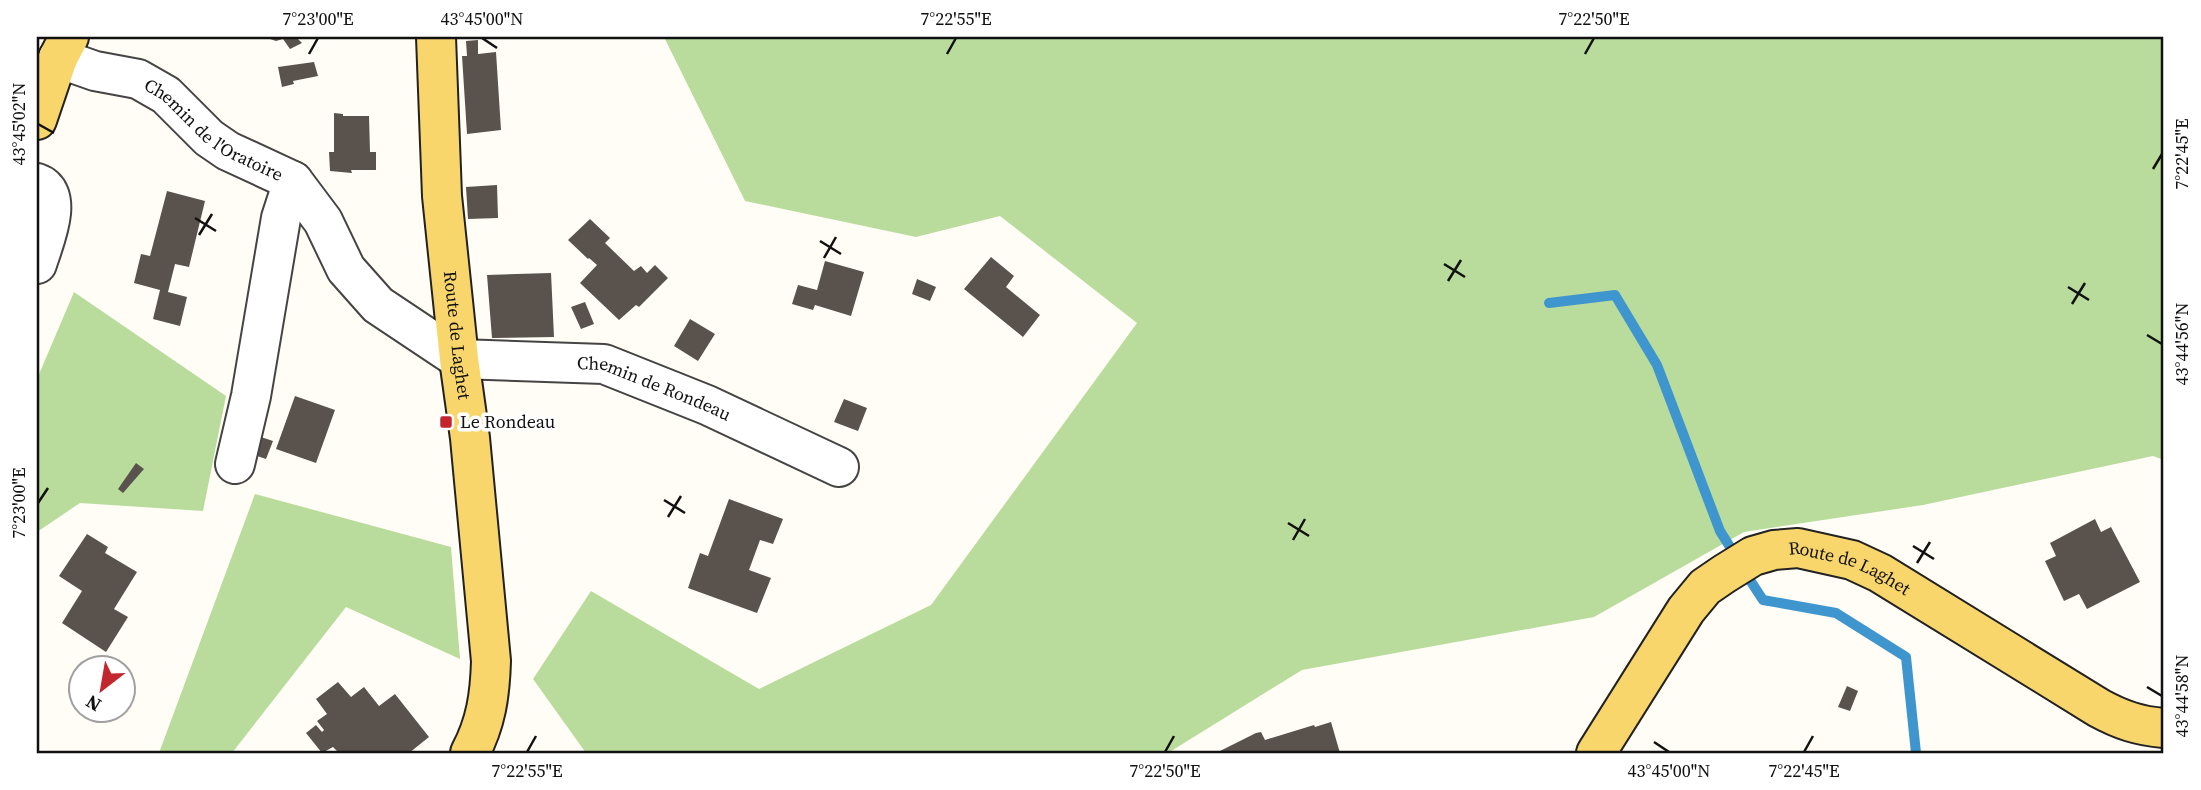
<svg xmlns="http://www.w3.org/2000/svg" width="2201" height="790" font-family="'Source Serif 4',serif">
<rect width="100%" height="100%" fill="#fffdf5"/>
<path fill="#b9dc9c" d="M664 37H2164V460L2153 456 1923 505 1744 532 1594 617 1302 670 1168 753H586L533 679 591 591 759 689 931 605 1137 323 1000 216 916 237 745 201Z
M74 292 226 396 203 511 80 503 37 532V379Z
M255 494 451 547 460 659 346 607 232 753H159Z"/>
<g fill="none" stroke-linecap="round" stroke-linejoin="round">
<path stroke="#3f96cf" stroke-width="10" d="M1549 303 1615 295 1657 365 1720 531 1737 558
M1744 571 1763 600 1836 613 1906 657 1916 753"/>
</g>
<path fill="#5a524d" d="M264 37H296L302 43 290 49 283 39 276 41Z
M478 40V54L496 52 501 130 467 134 462 56H467L466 41Z
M314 62 318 76 293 81 294 84 282 87 278 67Z
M334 113 343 114V116H369L370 152H376V170H351L352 173 330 171 329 152H334Z
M497 185 498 218 468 219 466 187Z
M167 191 205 201 189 267 175 264 168 292 187 297 180 326 153 319 160 290 134 283 141 254 150 256Z
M590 219 610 238 605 243 634 271 641 266 647 273 655 265 668 278 639 307 636 305 619 320 580 283 597 265 589 258 588 259 568 240Z
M991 257 1014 276 1006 287 1040 315 1023 337 964 289Z
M825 261 864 272 851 316 815 305 813 310 792 304 798 285 817 290Z
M551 273 554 337 492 338 487 275Z
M917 279 936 287 930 301 912 294Z
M585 302 594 324 581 329 571 307Z
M690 319 715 334 698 361 674 346Z
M295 396 335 410 316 463 276 449Z
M844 399 867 408 858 431 834 422Z
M252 434 273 441 266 459 248 453Z
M136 463 144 469 123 493 118 489Z
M729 499 783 519 773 544 760 540 749 570 771 578 757 613 688 588 700 553 708 556Z
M2095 519 2101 532 2111 527 2140 582 2087 609 2079 594 2064 601 2045 561 2056 556 2050 543Z
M87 534 108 547 105 553 137 572 114 609 128 617 106 652 62 623 82 591 59 576Z
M338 682 351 697 364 687 379 706 395 694 429 737 409 753H339L333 747 322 753 306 733 316 725 322 732 324 730 317 721 327 714 316 699Z
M1847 686 1858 691 1850 711 1838 707Z
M1331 722 1340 753H1216L1256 733 1261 732 1265 740 1314 725 1315 727Z"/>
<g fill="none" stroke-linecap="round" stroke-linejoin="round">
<defs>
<g id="minor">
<path id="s1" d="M58 58 95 71 138 79 166 95 209 138 228 151 293 181 323 221 346 269 378 305 459 359 604 364 707 405 839 467"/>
<path d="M37 183C66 193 43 244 37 264"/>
<path d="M235 464 251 396 281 218 293 181"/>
</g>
<g id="major">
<path id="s2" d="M436 37 442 196 459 359 470 438 491 661C490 695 486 723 470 753"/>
<path d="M37 120 58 58 69 37"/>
<path id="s3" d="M1596 753 1686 610 1705 587 1724 574 1753 556 1774 550 1798 548 1852 560 1880 573 2099 708C2121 720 2139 726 2164 728"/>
</g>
</defs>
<use href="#minor" stroke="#444" stroke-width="42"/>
<use href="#major" stroke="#222" stroke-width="42"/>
<use href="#minor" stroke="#fff" stroke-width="38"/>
<use href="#major" stroke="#f9d66b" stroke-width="38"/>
</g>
<path fill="none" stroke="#111" stroke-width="2.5" d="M482 38 497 48M309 54 318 38M947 54 956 38M1585 54 1594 38M38 124 54 133M2153 169 2162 154M195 218 216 231M199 235 212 214M820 241 841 254M824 258 836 237M1444 264 1465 277M1448 281 1461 260M2068 287 2089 300M2072 304 2085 283M2147 335 2162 344M664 500 685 513M38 503 48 488M668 517 681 496M1288 523 1309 536M1293 540 1305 519M1913 546 1934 559M1917 563 1930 542M2147 687 2162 696M1654 742 1669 752M527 752 536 736M1165 752 1174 736M1804 752 1813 736"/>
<rect fill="#c4262e" stroke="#fff" stroke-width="2.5" x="439" y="415" width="14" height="14" rx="3.5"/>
<g text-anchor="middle" stroke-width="7" stroke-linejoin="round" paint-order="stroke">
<g font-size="18" fill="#111" stroke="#fff">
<text dy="6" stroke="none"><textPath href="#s1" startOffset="175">Chemin de l'Oratoire</textPath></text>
<text dy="6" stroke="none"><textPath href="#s2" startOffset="299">Route de Laghet</textPath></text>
<text dy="6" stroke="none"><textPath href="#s1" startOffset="719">Chemin de Rondeau</textPath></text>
<text dy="6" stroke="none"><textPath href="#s3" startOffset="357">Route de Laghet</textPath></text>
</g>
<g font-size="18" fill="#111" stroke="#fff" text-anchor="start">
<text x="460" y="428">Le Rondeau</text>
</g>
</g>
<rect width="2201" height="790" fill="none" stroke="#ffffff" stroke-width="77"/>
<g transform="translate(102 689) rotate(211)"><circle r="33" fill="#ffffff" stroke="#a0a0a0" stroke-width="2"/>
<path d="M0-5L12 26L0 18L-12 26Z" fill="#c4262e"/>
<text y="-10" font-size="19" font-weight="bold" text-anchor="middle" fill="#111111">N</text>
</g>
<rect x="38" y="38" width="2124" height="714" fill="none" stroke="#111" stroke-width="2.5"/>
<g font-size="18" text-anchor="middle" fill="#111">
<text x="318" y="25">7°23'00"E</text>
<text x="482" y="25">43°45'00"N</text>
<text x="956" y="25">7°22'55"E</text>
<text x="1594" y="25">7°22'50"E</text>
<text transform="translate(19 124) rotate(-90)" y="6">43°45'02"N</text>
<text transform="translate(2182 154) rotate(-90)" y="6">7°22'45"E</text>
<text transform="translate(2182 344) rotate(-90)" y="6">43°44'56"N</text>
<text transform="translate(19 503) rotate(-90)" y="6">7°23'00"E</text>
<text transform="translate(2182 696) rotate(-90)" y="6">43°44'58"N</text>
<text x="527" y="777">7°22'55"E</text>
<text x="1165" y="777">7°22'50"E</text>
<text x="1669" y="777">43°45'00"N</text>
<text x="1804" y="777">7°22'45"E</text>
</g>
</svg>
